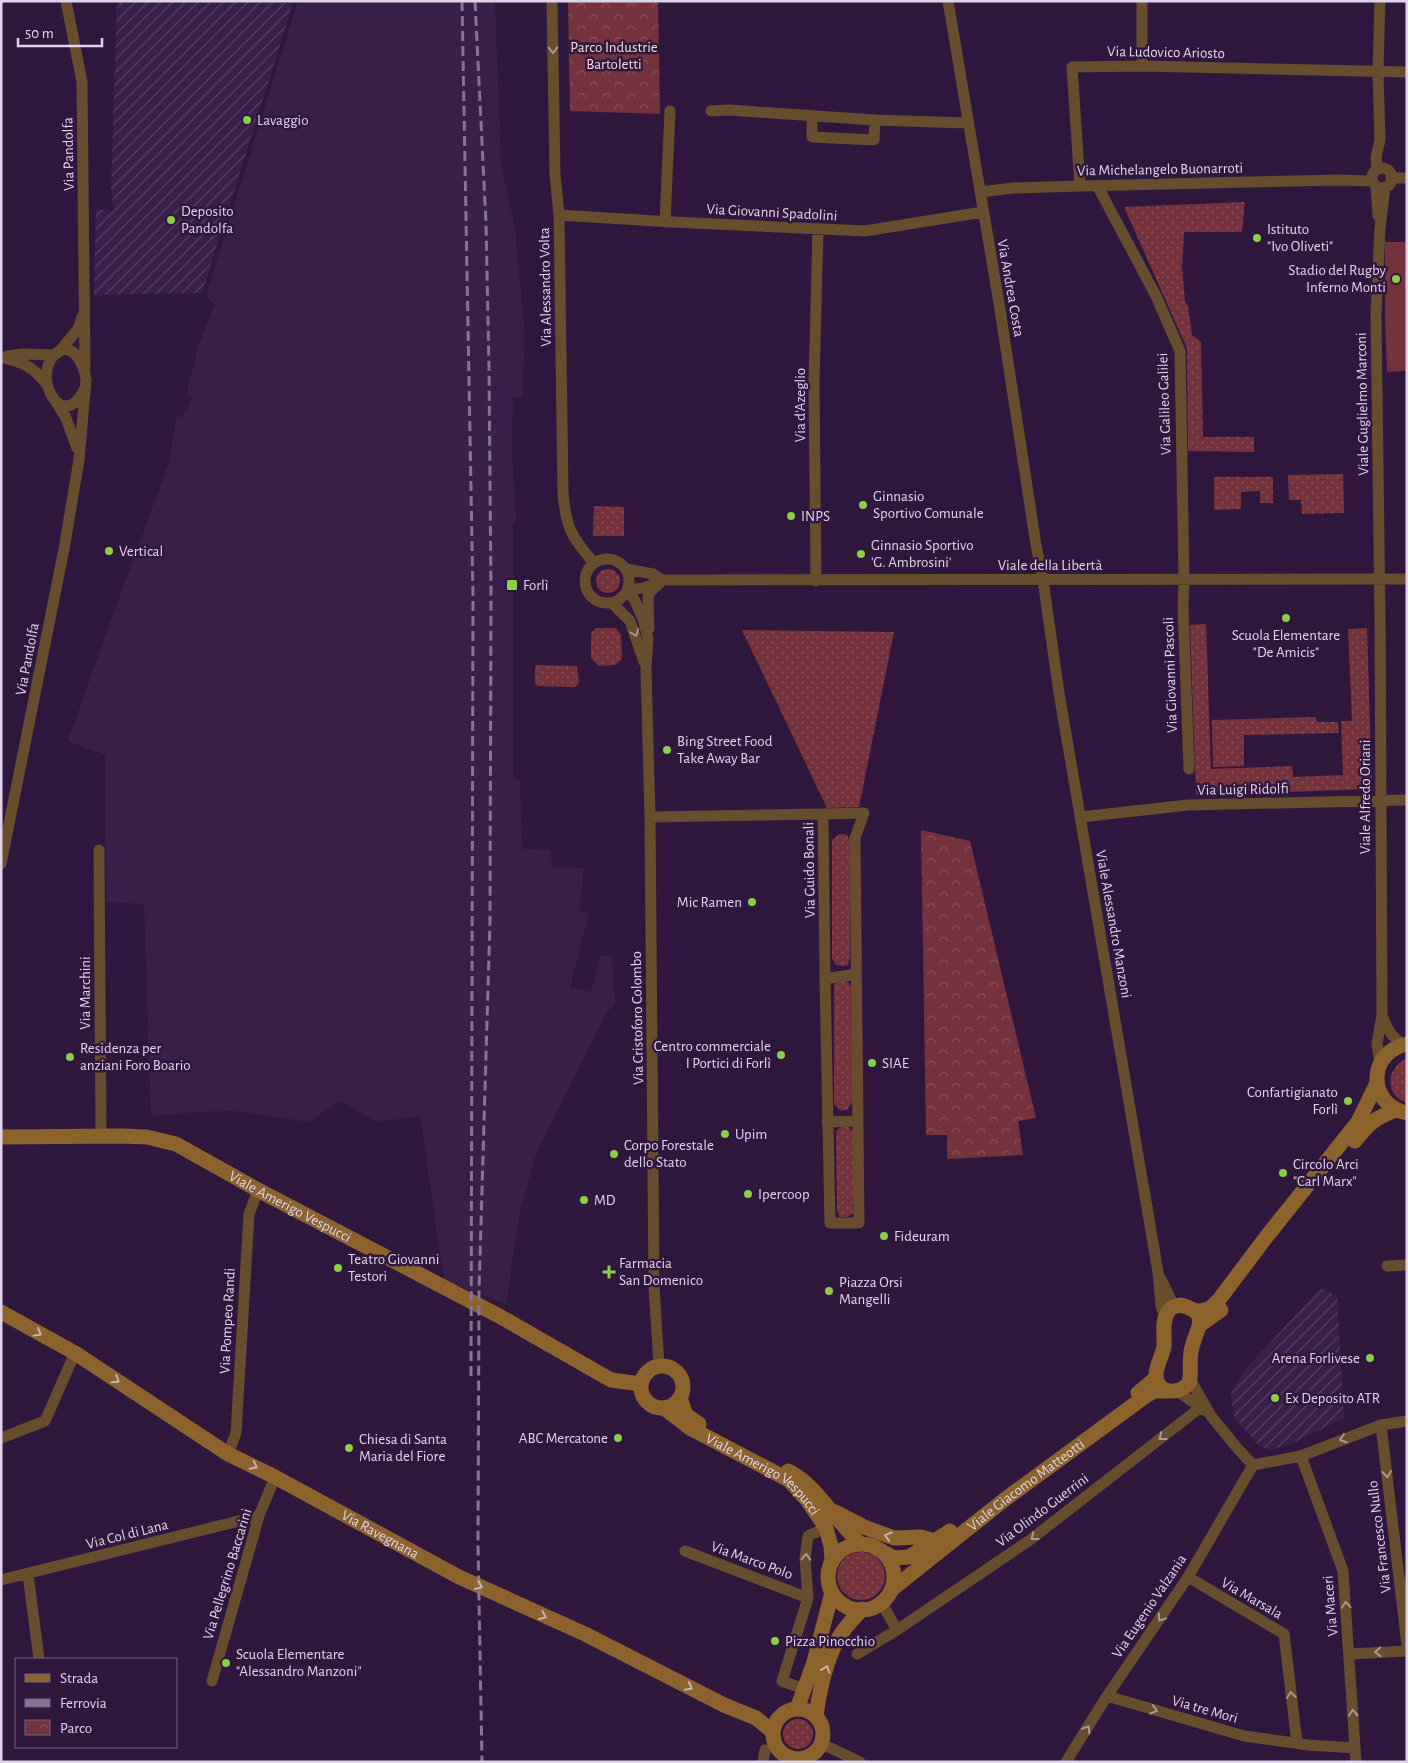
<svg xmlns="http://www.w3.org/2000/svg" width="1408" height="1763" font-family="'Alegreya Sans',sans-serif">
<defs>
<pattern id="industrial-furrows" width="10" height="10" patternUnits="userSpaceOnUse" patternTransform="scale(1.25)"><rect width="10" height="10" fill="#3b1f4b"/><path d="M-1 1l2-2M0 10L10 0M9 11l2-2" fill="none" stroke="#573f65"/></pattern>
<pattern id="grass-dots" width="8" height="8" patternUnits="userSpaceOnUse" patternTransform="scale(1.25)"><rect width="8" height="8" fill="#74323d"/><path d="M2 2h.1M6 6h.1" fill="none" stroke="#884f59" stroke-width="1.8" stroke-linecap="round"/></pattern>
<pattern id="park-crowns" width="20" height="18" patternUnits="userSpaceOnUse" patternTransform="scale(1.25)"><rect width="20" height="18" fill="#74323d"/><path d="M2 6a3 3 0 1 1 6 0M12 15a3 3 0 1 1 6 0" fill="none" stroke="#884f59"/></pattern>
</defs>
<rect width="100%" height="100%" fill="#30173e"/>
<path fill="#3b1f4b" d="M298 1H495L501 164 515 228 524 327 523 397 513 398 512 453 516 522H513V779L520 780 522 849 551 850 552 867 584 868 579 912 589 913 570 987 591 992 600 956H612L615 1004 607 1012 536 1154 520 1211 506 1304 444 1281 420 1116 378 1122 339 1101 309 1122 233 1111 196 1112 151 1116 144 904 106 902 105 755 68 741 107 631 170 460 176 416 184 417V411H187L192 397 186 396 198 346 215 305 206 296Z"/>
<path fill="url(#industrial-furrows)" d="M117 1 293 3 202 293 94 295 96 209 114 211 111 187Z
M1321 1288 1337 1296 1344 1418 1291 1444 1269 1450 1257 1444 1234 1417 1231 1394 1242 1373Z"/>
<path fill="url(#grass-dots)" d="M1245 202 1242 232H1184L1182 267 1185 301 1188 306 1192 335 1201 342 1203 437H1254V452L1188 451 1187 348 1124 207Z
M1343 474 1344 513 1302 514 1301 500H1289L1288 475Z
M1214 477H1273V503H1260V491L1241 492V509L1214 510Z
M594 506 624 507V536H593Z
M596 581a12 12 0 1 1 24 0a12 12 0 1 1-24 0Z
M1206 624 1211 769 1292 766 1293 777 1343 775 1341 721H1352L1348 629 1367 628 1372 789 1196 795 1190 625Z
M596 628H616L621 635 622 659 615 665 599 666 591 658V633Z
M742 630 894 632 859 807 827 808Z
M537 665 577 666 579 683 575 687 537 686 535 683V667Z
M1316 717 1317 722H1338L1339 733 1244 735V766L1213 767 1212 720Z
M839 834 847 835 850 841V957L848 965 842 966 836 965 832 959V840Z
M839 980H846L851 986 853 1101 847 1110H840L834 1104V985Z
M1407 1058V1103C1384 1095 1386 1067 1407 1058Z
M841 1127H848L853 1131V1213L847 1217H840L837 1209 836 1131Z
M837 1576a24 24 0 1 1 48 0a24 24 0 1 1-48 0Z
M783 1734a15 15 0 1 1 30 0a15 15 0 1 1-30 0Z"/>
<path fill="url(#park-crowns)" d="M568 1H658L660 114 570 111Z
M921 830 970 841 1036 1118 1018 1121 1023 1155 947 1159V1135H926Z"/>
<path fill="#74323d" d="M1385 242H1407V371L1387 372 1385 315Z"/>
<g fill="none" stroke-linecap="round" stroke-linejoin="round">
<path stroke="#674d2d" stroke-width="11" d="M66 1 82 82 85 368
M552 1 555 175 559 215 563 493C566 527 571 537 594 563
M948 1 999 303 1036 545 1043 580 1059 693 1158 1272 1161 1306 1165 1317
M1142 1V66
M711 111 729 110 875 120 968 123
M812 116V137L874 140 875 120
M1372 178a10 10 0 1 1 20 0a10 10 0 1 1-20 0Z
M1377 170 1376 157 1380 140 1378 72 1380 1
M1391 178H1407
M1080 186 1072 67 1142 66 1407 72
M1376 186 1378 216
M1098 187 1156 296 1180 351 1184 580 1183 607 1189 769
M980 192 1013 188 1080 186 1340 180 1372 181
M559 215 672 222 865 231 983 212
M665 222 670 111
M59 352 78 329 82 317
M7 356 23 354 55 355
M1 357C24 363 33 366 47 385
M56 402 66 418 77 448
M585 581a22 22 0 1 1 44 0a22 22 0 1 1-44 0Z
M626 569 653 574 662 580
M816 581 814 383 818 229
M628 590 635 601 643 619 648 638 646 669 650 817 654 1286 659 1366
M628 590 644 588 662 580 1407 579
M612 603 630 621 644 662
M649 629 648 597 650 592 659 584
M864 813 855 838 859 1223H830L825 979 823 814Z
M650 817 823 814
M1081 817 1188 805 1407 800
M99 850 101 1136
M1 864 64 549 79 460 86 380C85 367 73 338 55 354 31 378 63 433 84 390
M825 979 856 974
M1382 1015C1387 1029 1391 1037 1404 1045
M1380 1064 1377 1044 1382 1015 1380 615 1376 315 1380 228 1385 187
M827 1122 857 1121
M1387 1266 1407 1265
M1161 1279 1174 1306
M1190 1379 1211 1416 1238 1449 1253 1465
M1177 1391 1206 1411
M1381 1425 1407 1645
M1 1438 45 1421 75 1353
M228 1454 236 1433 249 1214 258 1190
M1301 1456 1343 1571 1356 1762
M1253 1465 1301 1456 1381 1425 1407 1421
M685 1551 808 1598
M28 1574 39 1659
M1188 1577 1284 1634 1297 1743
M1 1580 259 1516
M881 1602 897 1630
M857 1654 897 1630 1030 1540 1201 1407
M1349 1654 1407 1651
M212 1681 259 1516 275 1477
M804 1689 782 1681 808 1598 805 1558 808 1536 826 1528
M1107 1696 1244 1736 1309 1745 1355 1748
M822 1744 860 1762
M763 1762 765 1750
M1066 1762 1107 1696 1188 1577 1253 1465"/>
<g stroke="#8c632c" stroke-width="15">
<path d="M1407 1044C1367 1052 1367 1105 1407 1113"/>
<path id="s1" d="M1 1137 122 1136 147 1137 176 1144 258 1190 501 1317 611 1380 641 1384"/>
<path d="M1355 1141C1369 1123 1375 1118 1396 1110"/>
<path d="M1181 1305C1214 1314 1194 1330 1191 1352 1189 1362 1192 1373 1189 1383 1180 1394 1158 1395 1156 1377 1155 1368 1162 1356 1164 1347 1165 1336 1161 1322 1168 1312 1171 1307 1175 1306 1181 1305Z"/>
<path d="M1196 1311C1206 1311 1211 1309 1218 1301L1267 1236 1358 1122 1377 1083"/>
<path id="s2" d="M1 1312 75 1353 228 1454 275 1477 459 1577 585 1634 724 1705 756 1718 773 1732"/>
<path d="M1200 1325 1221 1310"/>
<circle cx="662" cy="1387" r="21"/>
<path d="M1138 1393 1156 1378"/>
<path d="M680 1398 686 1415 699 1424"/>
<path id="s3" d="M664 1408 690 1428 789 1480 808 1501 826 1528 831 1546 832 1562"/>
<path d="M788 1471C806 1480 818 1495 831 1511 840 1522 850 1533 860 1544"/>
<path d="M835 1512 864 1527 894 1538 921 1537 935 1541"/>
<circle cx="861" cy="1577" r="33"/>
<path d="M876 1548 894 1558 909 1557 950 1531"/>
<path id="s4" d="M891 1590 1004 1500 1147 1395 1155 1391H1167"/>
<circle cx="798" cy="1734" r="25"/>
<path d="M797 1709 814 1662 832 1592"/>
<path d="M816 1716C820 1688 826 1658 841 1634 847 1625 855 1617 862 1609"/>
</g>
<path stroke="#877393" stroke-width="3" stroke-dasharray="10 5" stroke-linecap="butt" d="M462 1 473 598 471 1376
M475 1 486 223 489 369 491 592 490 921 479 1291 478 1544 482 1762"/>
</g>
<defs><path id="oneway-chevron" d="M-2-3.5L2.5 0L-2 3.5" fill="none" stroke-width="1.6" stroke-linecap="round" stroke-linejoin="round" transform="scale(1.25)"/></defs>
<g stroke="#ab9796">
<use href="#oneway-chevron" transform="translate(553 50) rotate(89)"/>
<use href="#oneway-chevron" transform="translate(635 633) rotate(69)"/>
<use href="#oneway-chevron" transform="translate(1162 1437) rotate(142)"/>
<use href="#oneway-chevron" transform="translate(1343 1439) rotate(161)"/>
<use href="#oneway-chevron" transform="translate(1387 1474) rotate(83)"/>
<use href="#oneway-chevron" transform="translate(1034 1537) rotate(143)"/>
<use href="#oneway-chevron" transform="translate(806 1557) rotate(-88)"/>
<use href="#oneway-chevron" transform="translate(1346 1605) rotate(-94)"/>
<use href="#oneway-chevron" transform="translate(1161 1618) rotate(124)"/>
<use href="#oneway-chevron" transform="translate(1378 1652) rotate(177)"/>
<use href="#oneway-chevron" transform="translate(1291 1695) rotate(-97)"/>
<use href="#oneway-chevron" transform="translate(1154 1710) rotate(16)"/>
<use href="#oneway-chevron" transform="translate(1353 1713) rotate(-93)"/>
<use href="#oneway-chevron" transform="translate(1087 1729) rotate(-58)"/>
</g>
<g stroke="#c8b1b2">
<use href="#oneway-chevron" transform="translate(38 1333) rotate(29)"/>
<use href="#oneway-chevron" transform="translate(116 1380) rotate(33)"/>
<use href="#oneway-chevron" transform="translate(254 1466) rotate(27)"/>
<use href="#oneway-chevron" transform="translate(888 1536) rotate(-163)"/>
<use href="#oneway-chevron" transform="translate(479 1586) rotate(25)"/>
<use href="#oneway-chevron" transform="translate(543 1616) rotate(24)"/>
<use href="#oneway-chevron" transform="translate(826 1669) rotate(-71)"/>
<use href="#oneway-chevron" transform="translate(689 1687) rotate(27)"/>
</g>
<g fill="#8cce46" stroke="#30173e" stroke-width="2">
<circle cx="247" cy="120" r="5"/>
<circle cx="171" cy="220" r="5"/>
<circle cx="1257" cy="238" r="5"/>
<circle cx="1396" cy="279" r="5"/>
<circle cx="863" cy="505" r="5"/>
<circle cx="791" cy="516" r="5"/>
<circle cx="109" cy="551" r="5"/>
<circle cx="861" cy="554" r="5"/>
<rect x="506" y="579" width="12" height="12" rx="2.5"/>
<circle cx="1286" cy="618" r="5"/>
<circle cx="667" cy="750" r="5"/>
<circle cx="752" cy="902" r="5"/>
<circle cx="781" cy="1055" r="5"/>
<circle cx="70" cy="1057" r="5"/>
<circle cx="872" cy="1063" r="5"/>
<circle cx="1348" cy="1101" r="5"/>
<circle cx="725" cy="1134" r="5"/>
<circle cx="614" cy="1154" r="5"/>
<circle cx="1283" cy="1173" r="5"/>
<circle cx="748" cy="1194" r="5"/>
<circle cx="584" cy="1200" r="5"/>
<circle cx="884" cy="1236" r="5"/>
<circle cx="338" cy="1268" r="5"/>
<path d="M606.5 1264.5h5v5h5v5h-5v5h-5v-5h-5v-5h5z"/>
<circle cx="829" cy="1291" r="5"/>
<circle cx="1370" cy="1358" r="5"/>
<circle cx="1275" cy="1398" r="5"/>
<circle cx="618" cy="1438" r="5"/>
<circle cx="349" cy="1448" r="5"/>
<circle cx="775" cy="1641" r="5"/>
<circle cx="226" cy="1663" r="5"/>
</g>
<g text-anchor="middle" stroke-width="5" stroke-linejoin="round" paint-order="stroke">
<g font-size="15" fill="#f7dadc" stroke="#30173e">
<text x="614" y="52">Parco Industrie<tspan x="614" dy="17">Bartoletti</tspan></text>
</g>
<g font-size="15" fill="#e2d3ec" stroke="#30173e">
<text transform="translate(1166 52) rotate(1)" y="5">Via Ludovico Ariosto</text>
<text transform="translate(68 154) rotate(-91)" y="5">Via Pandolfa</text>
<text transform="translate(1160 169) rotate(-1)" y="5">Via Michelangelo Buonarroti</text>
<text transform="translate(772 212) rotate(3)" y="5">Via Giovanni Spadolini</text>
<text transform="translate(545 287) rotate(-91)" y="5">Via Alessandro Volta</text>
<text transform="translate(1011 288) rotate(80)" y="5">Via Andrea Costa</text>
<text transform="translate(1164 404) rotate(-92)" y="5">Via Galileo Galilei</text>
<text transform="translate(1362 404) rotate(-91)" y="5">Viale Guglielmo Marconi</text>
<text transform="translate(800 405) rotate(-90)" y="5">Via d'Azeglio</text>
<text x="1050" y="570">Viale della Libertà</text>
<text transform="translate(27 659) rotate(-79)" y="5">Via Pandolfa</text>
<text transform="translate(1170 675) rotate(-92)" y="5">Via Giovanni Pascoli</text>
<text transform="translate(1243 789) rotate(-1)" y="5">Via Luigi Ridolfi</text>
<text transform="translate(1365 797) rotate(-90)" y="5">Viale Alfredo Oriani</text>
<text transform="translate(809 870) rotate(-91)" y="5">Via Guido Bonali</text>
<text transform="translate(1114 924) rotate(80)" y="5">Viale Alessandro Manzoni</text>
<text transform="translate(85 993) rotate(-90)" y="5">Via Marchini</text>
<text transform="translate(637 1018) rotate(-91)" y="5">Via Cristoforo Colombo</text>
<text dy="5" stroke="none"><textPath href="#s1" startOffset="306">Viale Amerigo Vespucci</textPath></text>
<text transform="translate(227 1321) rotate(-87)" y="5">Via Pompeo Randi</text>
<text dy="5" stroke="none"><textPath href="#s3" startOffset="120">Viale Amerigo Vespucci</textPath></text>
<text dy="5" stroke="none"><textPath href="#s4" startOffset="171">Viale Giacomo Matteotti</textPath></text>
<text transform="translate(1042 1510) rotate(-37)" y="5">Via Olindo Guerrini</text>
<text transform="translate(127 1534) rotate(-14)" y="5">Via Col di Lana</text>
<text dy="5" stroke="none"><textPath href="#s2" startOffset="440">Via Ravegnana</textPath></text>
<text transform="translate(1379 1537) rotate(-97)" y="5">Via Francesco Nullo</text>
<text transform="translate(752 1560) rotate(20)" y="5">Via Marco Polo</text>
<text transform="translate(227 1574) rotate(-73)" y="5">Via Pellegrino Baccarini</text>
<text transform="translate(1252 1598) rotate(30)" y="5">Via Marsala</text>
<text transform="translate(1149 1606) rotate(-56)" y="5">Via Eugenio Valzania</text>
<text transform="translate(1330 1606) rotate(-95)" y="5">Via Maceri</text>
<text transform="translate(1205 1709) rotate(16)" y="5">Via tre Mori</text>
</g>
<g font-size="15" fill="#e2d3ec" stroke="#30173e" text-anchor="start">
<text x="257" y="125">Lavaggio</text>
<text x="181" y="216">Deposito<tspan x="181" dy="17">Pandolfa</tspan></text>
<text x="1267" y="234">Istituto<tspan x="1267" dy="17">"Ivo Oliveti"</tspan></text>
<text x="1386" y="275" text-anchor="end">Stadio del Rugby<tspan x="1386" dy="17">Inferno Monti</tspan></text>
<text x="873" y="501">Ginnasio<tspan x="873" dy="17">Sportivo Comunale</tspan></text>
<text x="801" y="521">INPS</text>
<text x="871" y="550">Ginnasio Sportivo<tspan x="871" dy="17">'G. Ambrosini'</tspan></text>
<text x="119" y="556">Vertical</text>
<text x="523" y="590">Forlì</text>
<text x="1286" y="640" text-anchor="middle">Scuola Elementare<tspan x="1286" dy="17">"De Amicis"</tspan></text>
<text x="677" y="746">Bing Street Food<tspan x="677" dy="17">Take Away Bar</tspan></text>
<text x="742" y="907" text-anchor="end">Mic Ramen</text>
<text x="771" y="1051" text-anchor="end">Centro commerciale<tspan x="771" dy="17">I Portici di Forlì</tspan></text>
<text x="80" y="1053">Residenza per<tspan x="80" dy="17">anziani Foro Boario</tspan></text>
<text x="882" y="1068">SIAE</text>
<text x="1338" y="1097" text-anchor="end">Confartigianato<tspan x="1338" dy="17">Forlì</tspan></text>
<text x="735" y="1139">Upim</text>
<text x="624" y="1150">Corpo Forestale<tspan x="624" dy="17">dello Stato</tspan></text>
<text x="1293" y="1169">Circolo Arci<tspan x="1293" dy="17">"Carl Marx"</tspan></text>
<text x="758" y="1199">Ipercoop</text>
<text x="594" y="1205">MD</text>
<text x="894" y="1241">Fideuram</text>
<text x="348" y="1264">Teatro Giovanni<tspan x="348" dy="17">Testori</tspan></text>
<text x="619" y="1268">Farmacia<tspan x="619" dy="17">San Domenico</tspan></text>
<text x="839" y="1287">Piazza Orsi<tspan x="839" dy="17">Mangelli</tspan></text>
<text x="1360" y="1363" text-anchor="end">Arena Forlivese</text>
<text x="1285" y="1403">Ex Deposito ATR</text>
<text x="608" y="1443" text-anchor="end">ABC Mercatone</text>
<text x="359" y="1444">Chiesa di Santa<tspan x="359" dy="17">Maria del Fiore</tspan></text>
<text x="785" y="1646">Pizza Pinocchio</text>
<text x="236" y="1659">Scuola Elementare<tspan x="236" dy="17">"Alessandro Manzoni"</tspan></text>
</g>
</g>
<rect width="1408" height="1763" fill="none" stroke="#e2d3ec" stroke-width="5"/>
<rect x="15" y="1658" width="162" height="90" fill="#30173e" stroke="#776284"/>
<rect x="25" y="1674" width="25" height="8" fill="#8c632c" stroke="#776284"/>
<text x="60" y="1683" font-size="15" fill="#e2d3ec">Strada</text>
<rect x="25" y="1699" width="25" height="8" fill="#877393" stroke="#776284"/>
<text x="60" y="1708" font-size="15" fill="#e2d3ec">Ferrovia</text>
<rect x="25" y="1720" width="25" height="15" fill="url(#park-crowns)" stroke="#776284"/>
<text x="60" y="1733" font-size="15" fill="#e2d3ec">Parco</text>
<path d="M18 38v8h84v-8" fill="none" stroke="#e2d3ec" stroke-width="2.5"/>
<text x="25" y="38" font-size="15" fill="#e2d3ec" stroke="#30173e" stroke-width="4" paint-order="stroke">50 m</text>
</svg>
